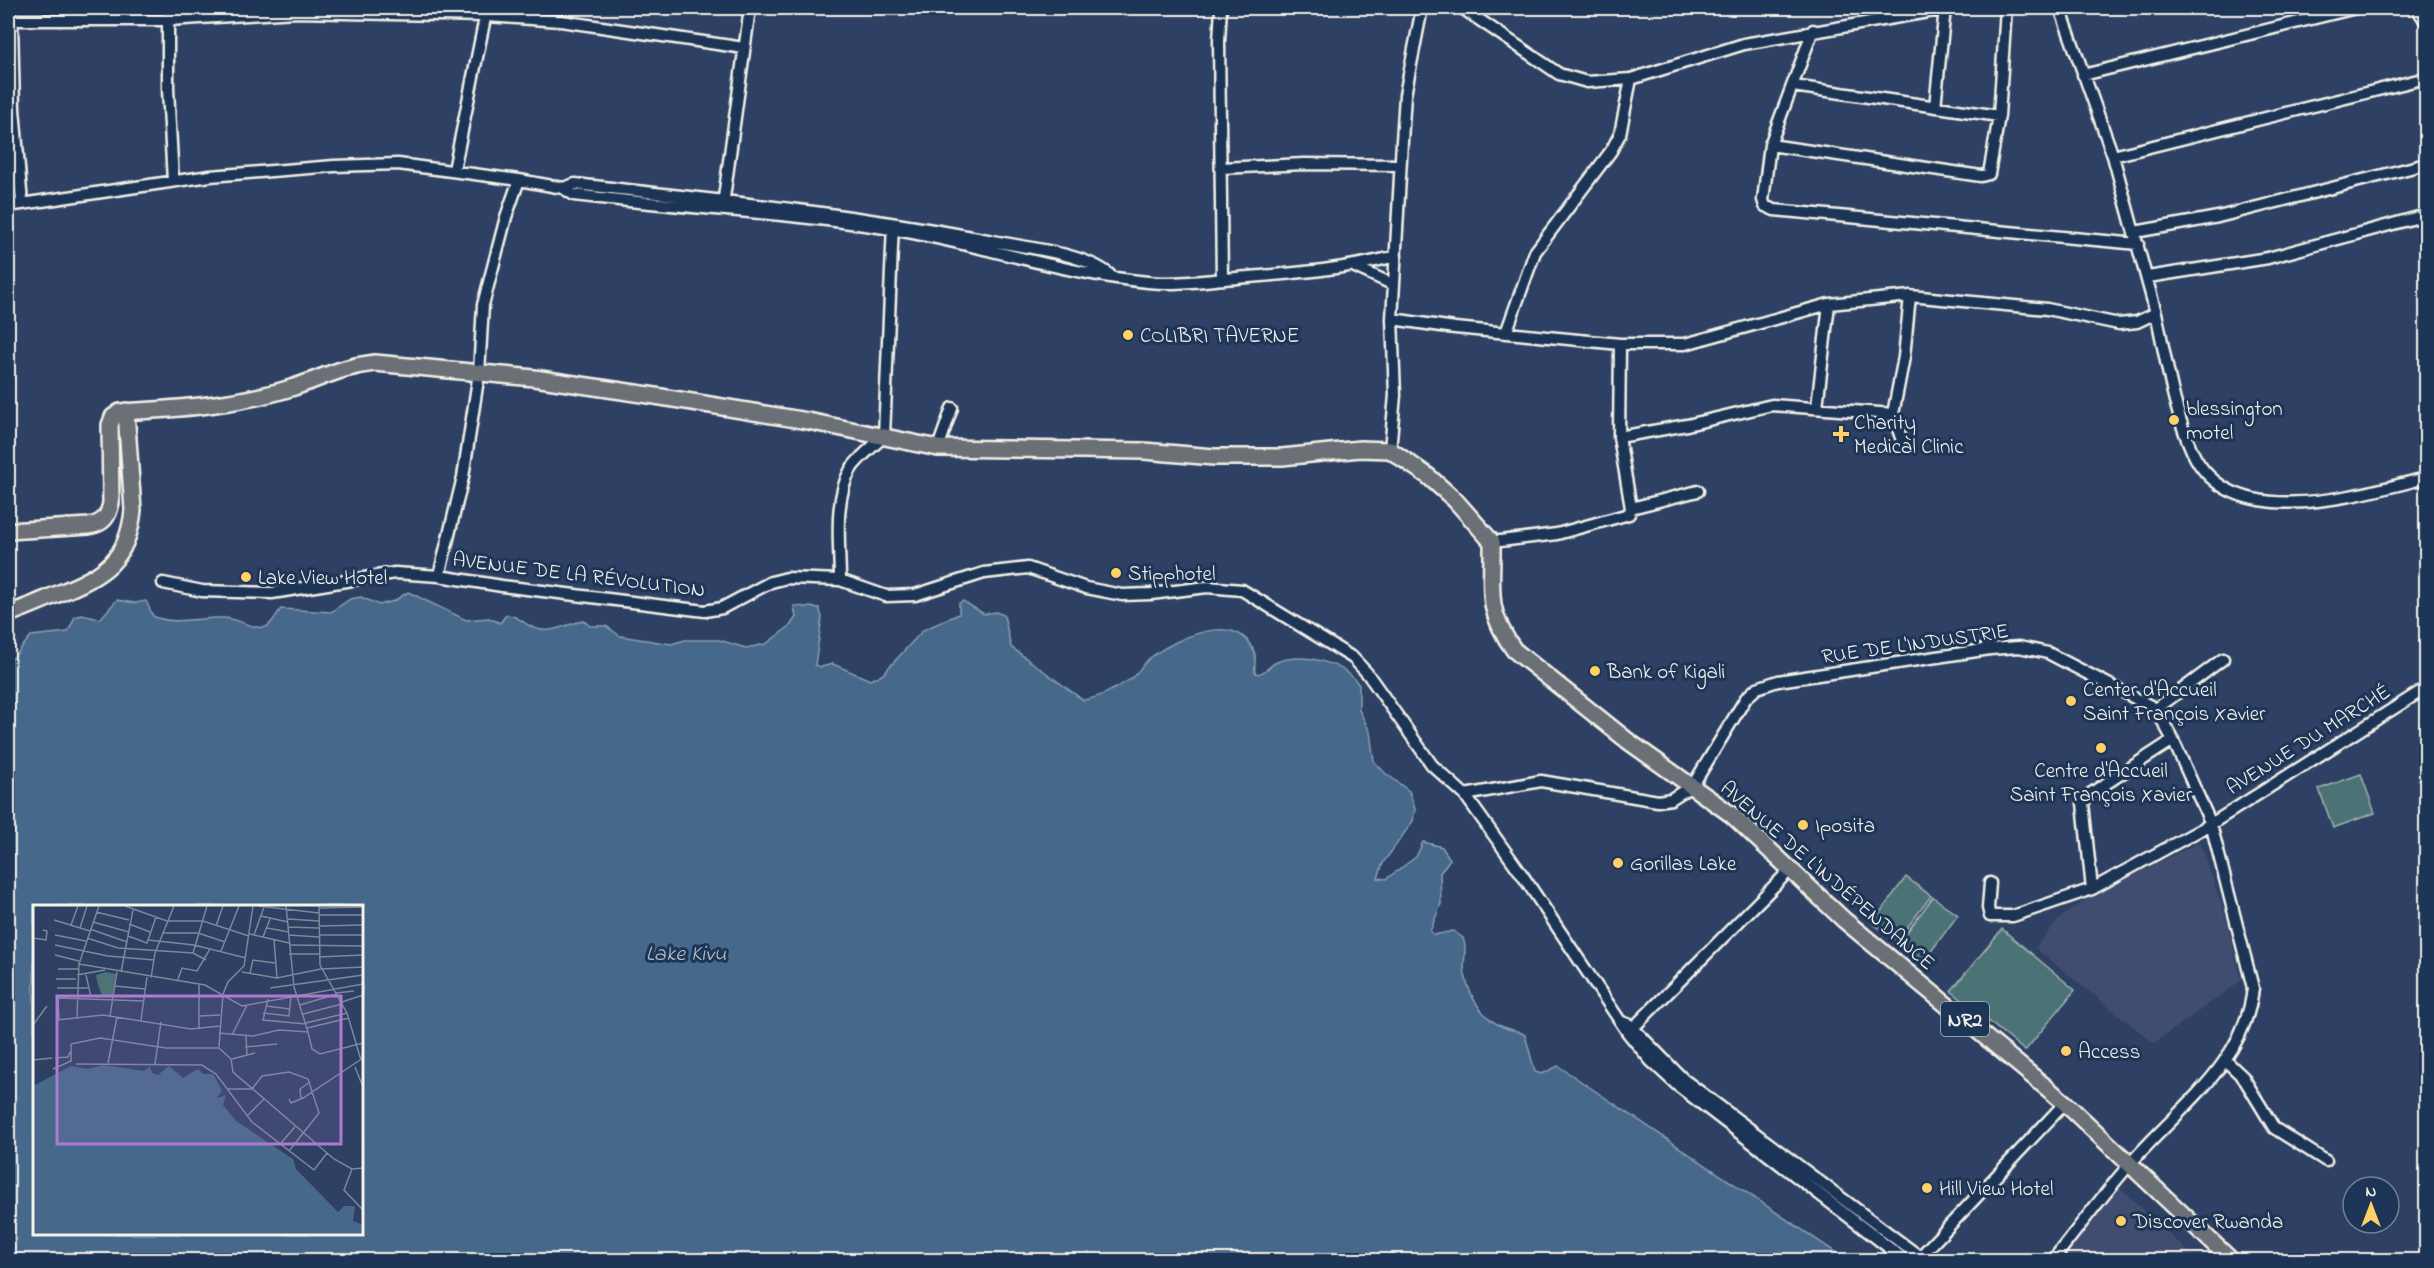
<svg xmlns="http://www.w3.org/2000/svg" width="2434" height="1268" font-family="'Indie Flower',sans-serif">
<rect width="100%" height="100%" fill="#2e4164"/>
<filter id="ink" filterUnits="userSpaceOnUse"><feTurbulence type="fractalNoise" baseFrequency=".0167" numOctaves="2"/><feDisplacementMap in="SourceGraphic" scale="12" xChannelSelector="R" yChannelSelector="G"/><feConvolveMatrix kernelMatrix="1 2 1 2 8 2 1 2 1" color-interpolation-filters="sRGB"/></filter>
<g filter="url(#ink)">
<path fill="#3f4e70" d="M2200 842 2227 921 2241 981 2154 1043 2035 948 2059 919 2096 893Z
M2114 1182 2197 1260H2059Z"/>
<path fill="#4c7376" stroke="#a0b2af" stroke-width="1.5" d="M2361 774 2375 813 2333 828 2319 789Z
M1906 877 1931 896 1897 941 1872 923Z
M1933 897 1958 915 1924 961 1899 943Z
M2002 929 2075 990 2025 1051 1951 991Z"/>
<path fill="#45688b" stroke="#8b9fb0" stroke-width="1.5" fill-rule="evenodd" d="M408 592 466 620 489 618 500 623 506 615C519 615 525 626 537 629 553 634 568 623 584 621L590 626H606L620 636 671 644 685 640H719L746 648 766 644 790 626 796 617 794 606 819 608 822 617 815 665 821 667 833 664 870 680 882 675 923 630 959 614V603L963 601 984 614 996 612 1004 615 1011 647 1083 700C1097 699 1117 688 1129 680 1138 674 1143 663 1151 657 1177 638 1239 608 1255 654 1256 660 1254 666 1255 672L1258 674C1266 672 1270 665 1277 662 1302 652 1344 662 1359 685V710L1370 732 1374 761 1385 773 1409 791 1415 809 1413 821 1383 863 1378 878 1386 879 1416 857 1423 842 1442 847 1450 859 1440 873 1441 904 1430 931 1434 935 1453 931 1463 938C1468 950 1462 962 1465 975 1469 996 1483 1019 1503 1027 1511 1030 1518 1030 1525 1035L1535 1072 1542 1074 1558 1066 1847 1260H8V661L13 658 31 636 68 632 75 617 82 615 100 619 117 600 135 603 146 601 153 616C173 626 201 617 224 618 237 618 253 630 266 627 273 624 276 614 281 609L331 612 350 599 361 597 379 605 394 601ZM34 906H362V1234H34Z"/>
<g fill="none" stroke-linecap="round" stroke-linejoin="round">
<defs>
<path id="minor" d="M168 8V89L173 181
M1221 8 1219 41 1222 279
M1462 8 1559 74 1587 82 1631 79 1744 44 1951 8
M2417 8 2426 22
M1813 30 1770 145 1763 200 1765 206 1774 210 2138 244
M2083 75 2356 8
M1793 86 1999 116
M1935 107 1945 8
M1770 145 1981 176 1989 174 1999 116 2006 8
M2113 156 2426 78
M1221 168 1304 164 1400 165
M454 170 487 8
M563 188 575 184C717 200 858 214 998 242 1030 248 1086 254 1110 275
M22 203 14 109 12 20H169L296 12 486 16 561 21 744 48
M723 205 750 8
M8 206 210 176 334 166 398 164 519 180 563 188 574 195C679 208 786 212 891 229 977 243 1062 274 1148 282 1174 285 1200 281 1225 279 1283 274 1340 271 1396 256
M2135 232 2218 217 2426 164
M1355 267 1394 285
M2148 277 2268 258 2426 215
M2156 313C2166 358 2173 409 2192 451 2230 536 2360 494 2426 478
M1392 319 1455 328 1620 344H1685L1829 304 1910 296 2047 309 2119 324 2137 322 2156 313 2113 156 2060 8
M1506 333 1535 252 1611 151 1620 134 1631 79
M1620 344 1619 437 1631 508
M1817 407 1829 304
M1619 437 1687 425 1772 405 1893 414
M1903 444 1893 414 1904 357 1910 296
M938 448 952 408
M1390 450 1395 395 1392 319 1402 141 1405 95 1422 8
M1492 542 1557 534 1629 514 1631 508 1698 491
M439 576 463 477 479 373 483 305 506 217 519 180
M840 580C840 546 833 500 851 469 859 457 874 446 884 436L893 224
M163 583 202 591 272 593 395 573 439 576 502 586 705 611 722 608 771 582 787 578 840 580 886 596 915 595 984 573 1028 568 1086 588 1122 595 1151 594 1207 587 1242 590 1353 658 1367 673 1432 765 1465 795 1523 876 1628 1033 1651 1061 1677 1085 1905 1260
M2156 709 2223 659
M1465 795 1541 781 1658 801 1671 799 1693 785 1746 698 1757 688 1778 681 1990 649 2019 647 2048 653 2156 709 2173 740 2211 824 2253 988C2245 1065 2176 1110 2130 1164 2103 1195 2078 1228 2053 1260
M1990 883 1988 908 1990 916H2013L2092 889 2211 824 2426 688
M2092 889 2083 803 2090 794 2173 740
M1622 1022 1630 1025 1683 1079 1924 1260
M1630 1031 1790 870
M2225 1060 2243 1077 2274 1128 2326 1161
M1917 1260 2065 1103"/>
<path id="highway" d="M8 531 89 526C104 523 108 517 111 503L110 425 113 417 120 412C176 409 237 405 291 388 323 378 339 367 375 363L534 378 649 395 808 421 938 448 1144 451 1214 457H1282L1360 449 1390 450 1428 476 1455 500 1492 542C1493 589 1484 608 1514 650L1628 741 1732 815 1844 920 2065 1103 2231 1260
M8 614C26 608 43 600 60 593 103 575 128 561 133 510L126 411"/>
</defs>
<use href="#minor" stroke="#f4f1e8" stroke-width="15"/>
<use href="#highway" stroke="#f4f1e8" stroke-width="20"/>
<use href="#minor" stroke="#1d3557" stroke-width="10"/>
<use href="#highway" stroke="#6b6f75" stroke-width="15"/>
</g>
</g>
<g fill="#ffd166" stroke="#1d3557" stroke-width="2">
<circle cx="1128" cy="335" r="6"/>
<circle cx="2174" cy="420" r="6"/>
<path d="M1838 425h6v6h6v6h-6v6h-6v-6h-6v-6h6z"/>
<circle cx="1116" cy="573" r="6"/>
<circle cx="246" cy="577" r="6"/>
<circle cx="1595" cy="671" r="6"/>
<circle cx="2071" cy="701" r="6"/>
<circle cx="2101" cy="748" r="6"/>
<circle cx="1803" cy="825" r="6"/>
<circle cx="1618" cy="863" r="6"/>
<circle cx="2066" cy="1051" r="6"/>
<circle cx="1927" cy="1188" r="6"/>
<circle cx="2121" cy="1221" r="6"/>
</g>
<g text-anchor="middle" stroke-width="6" stroke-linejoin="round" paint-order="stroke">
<rect fill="#1d3557" stroke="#b4b9bc" stroke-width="1.5" x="1941" y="1002" width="48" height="34" rx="4.5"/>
<g font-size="20" font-weight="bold" fill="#f4f1e8">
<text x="1965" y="1026">NR2</text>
</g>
<g font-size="21" fill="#f4f1e8" stroke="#1d3557" text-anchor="start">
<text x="1140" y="342">COLIBRI TAVERNE</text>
<text x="2186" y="415">blessington<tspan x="2186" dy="24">motel</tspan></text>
<text x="1854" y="429">Charity<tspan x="1854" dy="24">Medical Clinic</tspan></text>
<text x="1128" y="580">Stipphotel</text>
<text x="258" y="584">Lake View Hotel</text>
<text x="1607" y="678">Bank of Kigali</text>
<text x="2083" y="696">Center d'Accueil<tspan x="2083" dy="24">Saint François Xavier</tspan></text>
<text x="2101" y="777" text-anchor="middle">Centre d'Accueil<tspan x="2101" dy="24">Saint François Xavier</tspan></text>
<text x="1815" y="832">Iposita</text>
<text x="1630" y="870">Gorillas Lake</text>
<text x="2078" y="1058">Access</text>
<text x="1939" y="1195">Hill View Hotel</text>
<text x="2133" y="1228">Discover Rwanda</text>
</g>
<g font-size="21" fill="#f4f1e8" stroke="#1d3557">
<text transform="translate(579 574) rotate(7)" y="7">AVENUE DE LA RÉVOLUTION</text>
<text transform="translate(1915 643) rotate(-8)" y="7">RUE DE L'INDUSTRIE</text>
<text transform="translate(2308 739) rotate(-32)" y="7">AVENUE DU MARCHÉ</text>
<text transform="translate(1828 875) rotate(41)" y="7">AVENUE DE L'INDÉPENDANCE</text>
</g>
<g font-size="22" font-style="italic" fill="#b7c1c7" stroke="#1d3557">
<text x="686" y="960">Lake Kivu</text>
</g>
</g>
<g transform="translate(33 905)">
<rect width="330" height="330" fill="#2e4164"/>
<path d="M73 67 83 69 80 91H69L64 76 63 70Z" fill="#4c7376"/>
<path d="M71 160 111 166 117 161 119 168 125 170 136 161 150 173 165 164 170 169H180L189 185 184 193 193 190 190 200 203 216 260 254 263 264 305 307 311 301H322L320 316 330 320V329H0V181L38 161 54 164Z" fill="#45688b"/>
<path fill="none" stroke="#7d8799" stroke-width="1.5" d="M92 1 134 16H170L216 31M225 1 286 8M286 1 287 60 314 108 328 155M286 3 330 2M63 7 96 15M286 10H330M228 11 255 17M255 14 286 16M21 15 57 26M60 17 96 27M96 19 117 27M38 20 45 1M183 21 190 1M286 21 330 20M255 22 286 23M47 23 54 1M234 23 256 27M57 24 94 37M129 28H165L192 37M217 29 256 38M22 30 53 36M221 30 231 2M256 30 286 32M286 30H330M95 31 114 38 123 12M230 32 237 14M0 33 13 35 14 26 10 25M54 33 85 43 160 48 173 55M115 35 161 40 213 53M241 35 244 73M22 40 75 51 121 55M256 40 330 41M188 46 206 1M160 48 174 1M256 49H286M22 50 46 56M286 52 330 50M46 59 172 80 209 101 330 79M25 64H45M88 67 100 5M209 67 244 73 288 64 330 62M217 68 220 55 242 58M44 70 72 65M53 70 58 92M118 73 122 48 141 1M23 74H43M144 77 149 63 164 66 177 44M82 81 112 84M24 83H55M237 83 330 70M303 88 321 86M235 94 230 115 273 119M309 97 330 90M267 100 304 89M233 101 257 104M230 108 256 111 258 91M270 109 309 99M77 111 84 67M166 111 187 110M44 112 46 59 66 1M24 115 70 110 158 124 187 121M26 115 25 93 111 96M108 115 114 72M273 118 314 108M0 120 14 101M166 123V80M274 123 316 113M275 127 279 144 287 149 330 138M186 128 220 131 246 125 275 127 261 82 253 1M199 130 214 100M213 131 214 150M38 139 67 133 133 143H186L198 154 200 167 301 254 319 264 330 263M186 142 190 89 195 77 211 61 220 1M212 142 244 139M22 153 35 152 37 147M199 154 222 148M0 155 19 153M75 158 84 112M43 159 169 160 183 169 219 217 281 265 294 248M122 159 128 117M322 162 330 182M20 164 38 156V139M195 184H219L229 171 256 167 275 174 286 208 256 246M256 194 258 198 270 193 330 153M268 194 267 184 277 177M214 211 231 194M247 239 262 222M319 264 311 285 330 305"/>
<path fill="#ab7bcf" fill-opacity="0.15" stroke="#ab7bcf" stroke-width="3" d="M24 91H308V239H24Z"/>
<rect width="330" height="330" fill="none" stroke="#f4f1e8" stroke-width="3"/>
</g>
<rect width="2434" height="1268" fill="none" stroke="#1d3557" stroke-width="30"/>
<rect x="15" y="15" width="2404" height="1238" fill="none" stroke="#f4f1e8" stroke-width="2" filter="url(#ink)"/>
<g transform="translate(2371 1205)"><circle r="28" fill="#1d3557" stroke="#738091" stroke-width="1.5"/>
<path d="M0-4.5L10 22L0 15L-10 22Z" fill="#ffd166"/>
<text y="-9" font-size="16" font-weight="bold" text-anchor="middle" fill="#f4f1e8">N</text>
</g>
</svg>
